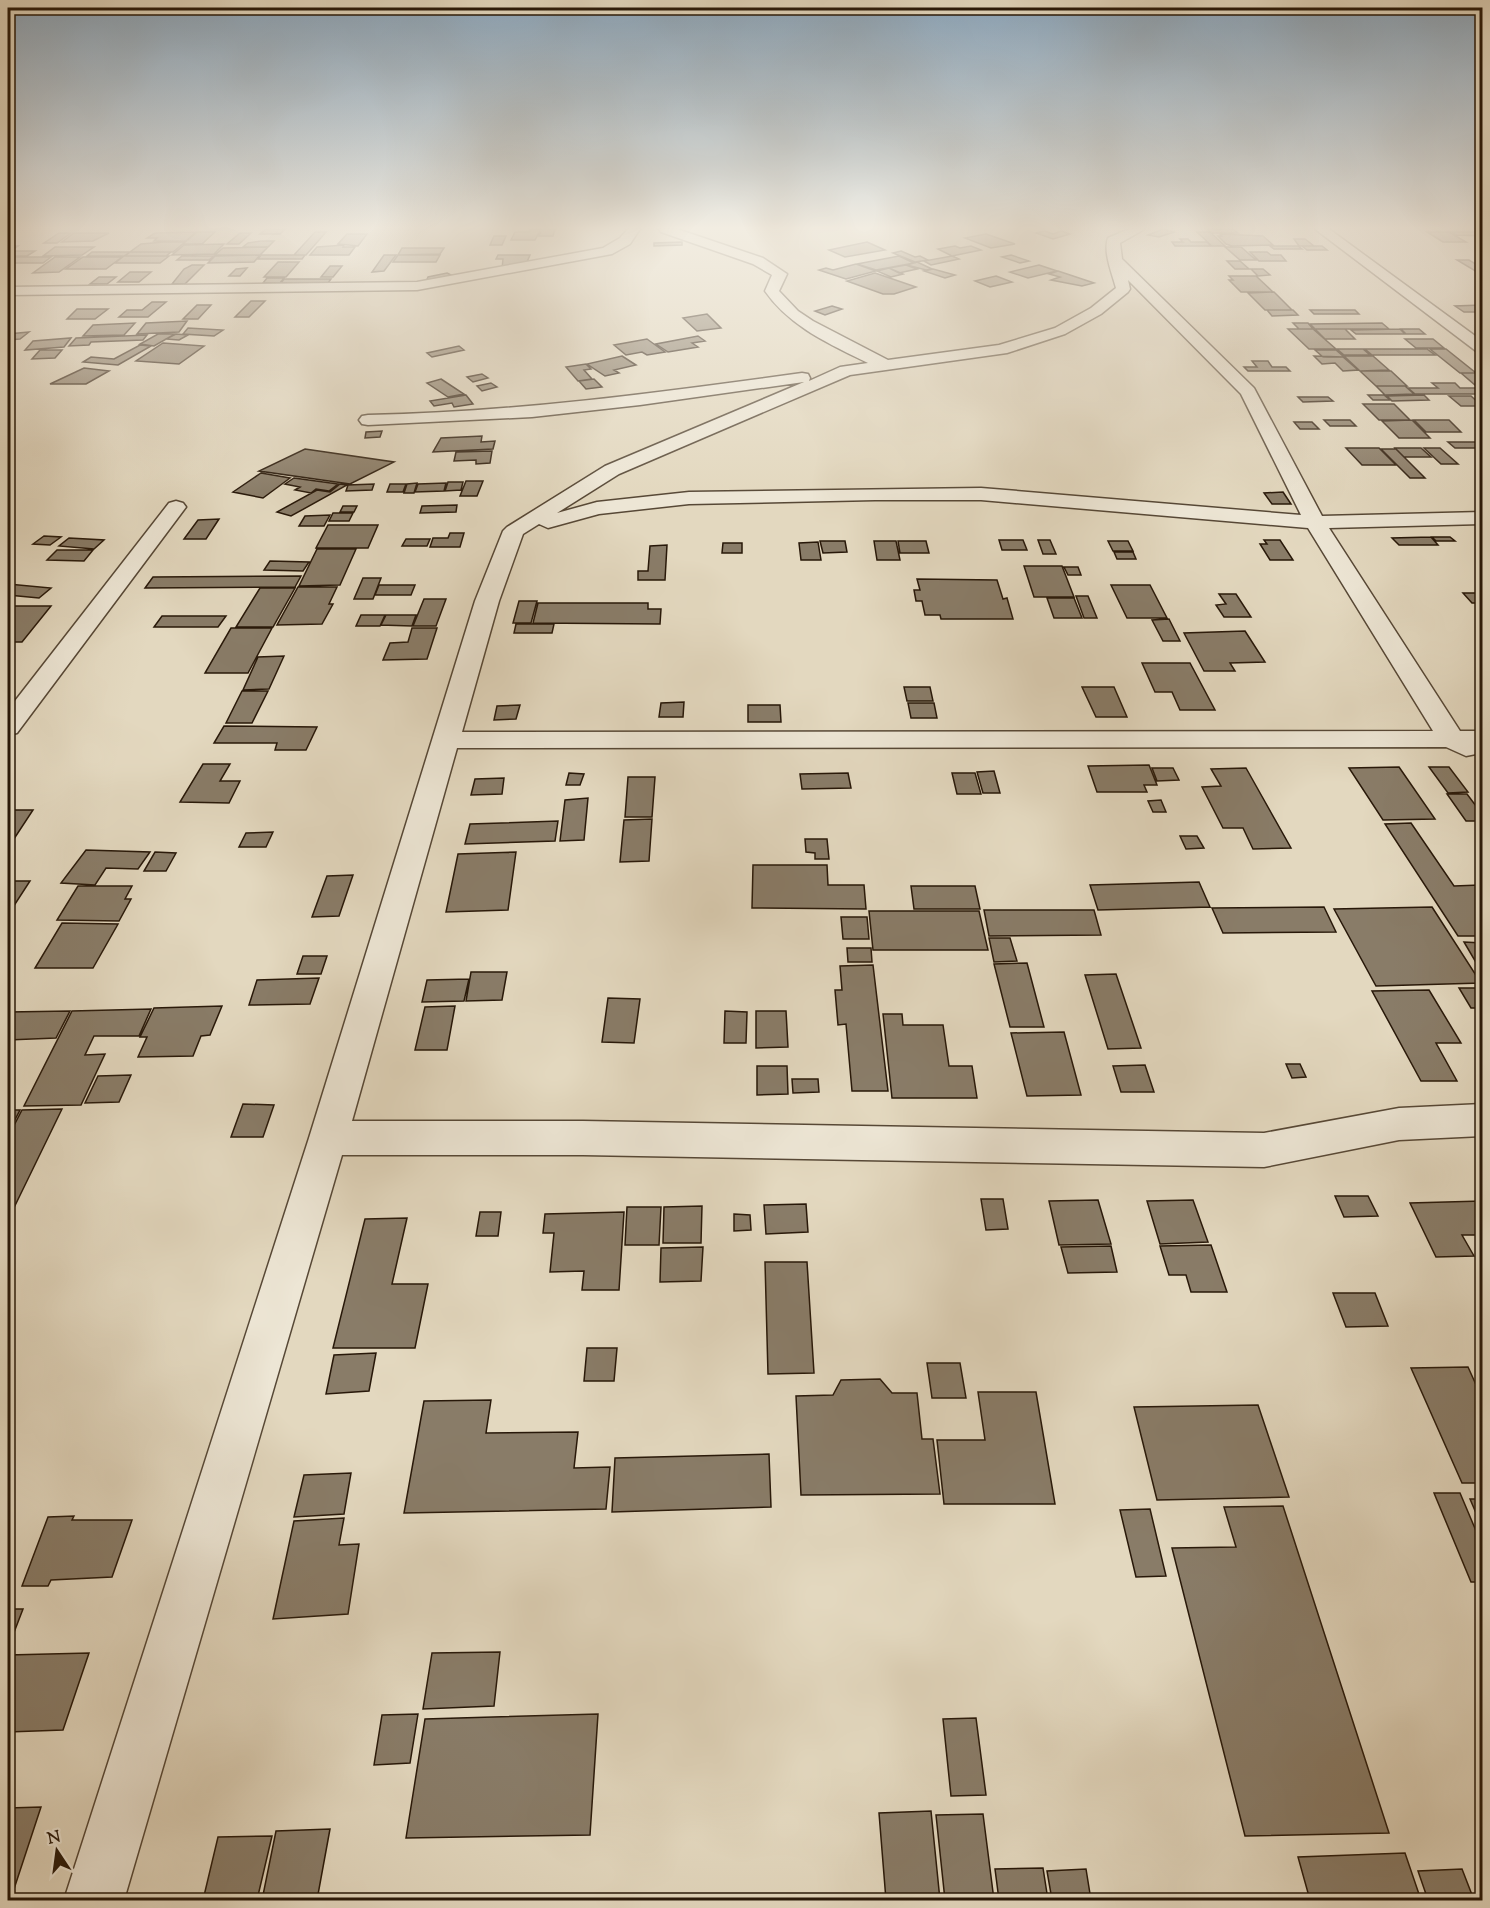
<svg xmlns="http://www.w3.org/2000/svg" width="1490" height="1908" font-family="'Sorts Mill Goudy',serif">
<rect width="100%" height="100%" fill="#e3d8bf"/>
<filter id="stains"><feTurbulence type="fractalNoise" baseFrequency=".00333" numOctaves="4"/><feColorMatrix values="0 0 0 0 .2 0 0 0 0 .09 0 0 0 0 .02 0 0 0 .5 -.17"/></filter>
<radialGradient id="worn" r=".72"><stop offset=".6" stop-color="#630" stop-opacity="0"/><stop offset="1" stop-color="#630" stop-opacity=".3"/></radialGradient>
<path fill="#897c68" stroke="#281809" stroke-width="1.5" d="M266 229H285L280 234H260Z
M531 229H541L535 240H511L515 232H529Z
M542 229H555L553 236H539Z
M1163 229 1174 232 1159 237 1148 235Z
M1207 229H1233L1238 233H1212Z
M1045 231 1053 234 1061 231 1070 234 1053 239 1036 233Z
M196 232 186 241H154L157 238H147L155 233Z
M197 232H215L202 244H183Z
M315 232H326L306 255H294Z
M1197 232H1210L1225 246H1212Z
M1427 232H1449L1466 242H1443Z
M1450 232H1482V236L1456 235Z
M59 233H71L57 243H44Z
M74 233H109L93 241 62 242Z
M240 233H251L239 244H227Z
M347 234H367L358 246 338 244Z
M986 234 1015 244 991 248 965 238Z
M1220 234 1263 236 1273 245 1232 246 1226 244 1218 236H1222Z
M494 236H506L502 245H490Z
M1180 239H1188L1191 242H1207L1211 246H1175L1172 242H1183Z
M1294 239H1305L1314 246H1299Z
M261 241H274L268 247H243L248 243Z
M164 242H185L173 252H130L141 244Z
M682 242V245L654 246V243Z
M867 242 885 250 845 257 829 250Z
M224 244 214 254 172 255 184 245Z
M344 245 343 247H355L349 255H310L317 247Z
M8 246H18L11 251H35L27 256H8Z
M955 246 960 248 971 246 981 250 952 256 938 249Z
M1270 246H1298L1302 249H1274Z
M1302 246H1322L1327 250H1307Z
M55 247H94L82 255 43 256Z
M268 247 260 255H215L223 248Z
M1225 247H1241L1256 260H1240Z
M402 248H444L440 254 398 255Z
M901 251 915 257 920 256 928 260 915 262 893 253Z
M92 252H130L124 256H87Z
M130 252H171L166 256H125Z
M1250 252H1267L1271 255H1281L1286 261H1259Z
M260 255 254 262 208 263 215 256Z
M261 255H305L302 259H258Z
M384 255H396L384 271 372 272Z
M398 255H440L436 262H393Z
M498 255H530L526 264 502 269 503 259H496Z
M1011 255 1029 261 1020 263 1002 257Z
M124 256H169L160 263H115Z
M182 256H214L209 260H177Z
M899 256 914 263 876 270 857 264Z
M952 256 959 259 931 265 924 261Z
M8 257H51L43 263H8Z
M55 257H80L59 272 33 273Z
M83 257H122L106 269H66Z
M1457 260H1469L1482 268V275Z
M1227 261H1240L1249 269H1235Z
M278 262H299L286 277H264Z
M917 262 932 269 926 270 907 265Z
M856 264 876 271 846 279 819 270 826 268 833 270Z
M192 265H204L185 284H172L184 269Z
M906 265 917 269 899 273 889 268Z
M1039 265 1057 271 1028 278 1010 272Z
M330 266H342L333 277H321Z
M247 268 240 276H229L236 269Z
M889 268 903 274 891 277 877 271Z
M933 269 955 275 945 278 924 271Z
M1251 269H1263L1270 275 1258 276Z
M1058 271 1094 283 1082 286 1051 280 1060 277 1049 274Z
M130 272H151L139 282H118Z
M447 273 453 276 426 282 428 277Z
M875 273 916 287 894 294H883L847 281Z
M996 276 1012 282 990 287 975 281Z
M1229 276H1256L1273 292H1241L1229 280H1233Z
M99 277H116L107 284H90Z
M267 278H284L280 283H263Z
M284 279H331L328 283H281Z
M1274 292 1292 310H1265L1248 293Z
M251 301H265L249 317H235Z
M152 302H166L148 317H119L127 310H142Z
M197 305H211L198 319H183Z
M1482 305V312H1464L1455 306Z
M832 306 842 309 825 315 815 311Z
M77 309H108L95 319H67Z
M1267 310H1293L1298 315 1272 316Z
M1310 310H1355L1359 314H1314Z
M707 314 721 328 697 331 683 318Z
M187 321 179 332 137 334 146 323Z
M135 323 124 335 83 336 93 325Z
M1293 323H1308L1313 329H1299Z
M1382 323 1389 329H1315L1310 324Z
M188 328 223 330 214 336 183 334Z
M1288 329H1313L1336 349H1309Z
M1315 329H1345L1355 339H1325Z
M1400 329 1405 334H1356L1351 330Z
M1401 329H1419L1425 334H1406Z
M29 332 20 339 8 340V334Z
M158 334H175L154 346 140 344Z
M176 334 188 335 179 340 166 339Z
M147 335 143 340 91 342 89 345 69 346 76 338Z
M698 336 705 341 692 343 698 347 668 352 656 344Z
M71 338 64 347 25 350 33 341Z
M647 339 665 352 647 355 642 352 626 355 614 345Z
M1405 339H1433L1444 348H1416Z
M163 343 204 346 179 364 136 361Z
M140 345 151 346 118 365 83 362 91 357 114 359Z
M459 346 464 350 432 357 427 353Z
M1337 349H1363L1370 355H1344Z
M1365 349H1427L1435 355H1372Z
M1430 349H1446L1476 373H1460Z
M40 350H62L55 358 32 359Z
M1315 350H1336L1344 357H1323Z
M622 356 636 365 614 370 619 373 605 376 587 364Z
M1314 356 1343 357 1358 370 1343 371 1335 363 1322 364Z
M1344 356H1373L1389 370 1360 371Z
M1252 361H1268L1272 367H1286L1290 371H1248L1244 367H1257Z
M586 364 591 369 584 370 592 379 578 381 566 367Z
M84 368 109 371 86 384H50Z
M1360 371H1391L1407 386H1376Z
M1461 373H1477L1482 378V391Z
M482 374 488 378 473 382 467 377Z
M441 379 464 394 448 397 427 383Z
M594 379 602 387 586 389 579 381Z
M491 383 497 387 482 391 477 386Z
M1432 383H1455L1460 388H1477L1482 394H1415L1408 388H1438Z
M1376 386H1405L1414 394 1385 395Z
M466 395 473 404 454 407 452 403 434 406 430 401Z
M1368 395H1384L1390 400H1373Z
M1424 395 1429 400 1392 401 1387 396Z
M1449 396H1471L1482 406H1461Z
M1298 397H1328L1333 401 1303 402Z
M1363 404H1394L1410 420H1379Z
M1324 420H1350L1356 426H1330Z
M1412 420 1430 438H1399L1382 421Z
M1414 420H1449L1461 432H1426Z
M1294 422H1312L1319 429H1300Z
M382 431 380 437 365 438 366 432Z
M482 436 481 442 495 441 493 449 433 452 441 438Z
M1448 442H1475L1482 448H1455Z
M1346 448H1379L1396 465H1362Z
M1395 448H1421L1431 457H1404Z
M1424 448H1440L1458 464H1441Z
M305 449 394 462 350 484 259 471Z
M1381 449H1396L1425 478H1410Z
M492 451 490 463 476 464V460L454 461 456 452Z
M261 473 290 478 263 498 233 492Z
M294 478 338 484 329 491 316 489 311 493 295 490 300 487 285 484Z
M466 481H483L477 496H460Z
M448 482H463L461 490 445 491Z
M417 483 414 493H404L407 484Z
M446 483 444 491 415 492 418 484Z
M340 484 347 485 291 516 277 512 317 490 330 492Z
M374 484 372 490 346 491 348 485Z
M390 484H406L403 492H387Z
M1283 492 1291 504H1272L1264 493Z
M457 505 456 512 420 513 422 506Z
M343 506H357L354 512H340Z
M333 513H353L349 521H329Z
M330 515 324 526H299L305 516Z
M219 519 206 539H184L198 520Z
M328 525H378L368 548H316Z
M450 533H464L460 547H430L433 538H448Z
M44 536 61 537 50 545 33 544Z
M1431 537 1438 545H1399L1392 538Z
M1432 537H1450L1455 541H1436Z
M69 538 104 540 94 549 59 546Z
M406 539H430L427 546H402Z
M999 540H1023L1027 550H1002Z
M1038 540H1050L1056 554H1043Z
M1264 540H1280L1293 560H1270L1260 544H1267Z
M820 541H845L847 552 823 553Z
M874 541H896L900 560H877Z
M898 541H926L929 553H900Z
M1108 541H1128L1133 551H1113Z
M818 542 821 560H801L799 543Z
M723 543H742V553H722Z
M667 545 665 580H638V571H648L650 546Z
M317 549H356L340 585 299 586Z
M57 550H93L84 561 47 560Z
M1114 552H1133L1136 559H1117Z
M270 561 309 562 303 571 264 570Z
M1024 566H1062L1074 597H1034Z
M1064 567H1078L1081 575H1068Z
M301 576 295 587 145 588 153 577Z
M363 578H381L373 599H354Z
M917 579 997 580 1003 599 1007 598 1013 619H941L940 615H925L922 601H916L914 590H920Z
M8 584 51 588 39 598 8 595Z
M379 585H415L411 595H375Z
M1111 585H1150L1167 618H1127Z
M298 587H337L329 604H333L322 624 277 625Z
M260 588H295L273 627H236Z
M1463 593H1482V603H1472Z
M1219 594H1236L1251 617H1224L1216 605 1226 604Z
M1076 596H1088L1097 618H1084Z
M1047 598H1074L1082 618H1054Z
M424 599H446L436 626H413Z
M519 601H537L531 623H513Z
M538 603H648V609H661L660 624 533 623Z
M14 606H51L22 642H8V614Z
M361 615H385L380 626H356Z
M386 615H416L412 626 381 625Z
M162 616H226L218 627H154Z
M1169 619 1180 641H1163L1152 620Z
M516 624H554L552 633H514Z
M231 628H272L248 673H205Z
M412 628H437L427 659 383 660 390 643 408 642Z
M1245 631 1265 662 1230 663 1235 671H1204L1184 633Z
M284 656 269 689 243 690 258 657Z
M1142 663H1190L1215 710H1180L1172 692H1155Z
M904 687H930L933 701H907Z
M1082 687H1114L1127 717H1096Z
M242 691H268L252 723H226Z
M684 702 683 717H659L661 703Z
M908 703H934L937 718H911Z
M520 705 516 719 494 720 497 706Z
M748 705H780L781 722H748Z
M224 726 317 727 306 750H275L277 743H214Z
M203 764H230L220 781H240L229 803 180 802Z
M1149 765 1157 785H1144L1147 792H1097L1088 766Z
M1399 767 1435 819 1383 820 1349 768Z
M1429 767H1449L1468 792 1448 793Z
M1152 768H1173L1179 780 1157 781Z
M1246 768 1291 848 1253 849 1243 828H1223L1202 787 1221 786 1211 769Z
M994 771 1000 793H983L977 772Z
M569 773 584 774 580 785H566Z
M848 773 851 788 802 789 800 774Z
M952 773H975L981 794H957Z
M628 777H655L652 817H625Z
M504 778 502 794 471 795 475 779Z
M1447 794H1467L1482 814V821H1466Z
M588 798 584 840 560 841 565 800Z
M1161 800 1166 812H1153L1148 801Z
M9 810H33L8 848V812Z
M652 819 649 861 620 862 624 820Z
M558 821 555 841 465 844 470 824Z
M1411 823 1454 886 1480 885 1482 889V936H1458L1385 824Z
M273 832 266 847H239L246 833Z
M1180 836H1197L1204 848 1186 849Z
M805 839H827L829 859H815V853L806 852Z
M86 850 150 852 138 869 106 868 95 885 61 883Z
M155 852 176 853 166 871H144Z
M516 852 508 910 446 912 458 854Z
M753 865H827L828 885H864L866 909 752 908Z
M353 875 339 916 312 917 327 876Z
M8 881H30L8 915Z
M1199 882 1210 907 1098 910 1090 885Z
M78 886H132L125 899H131L119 921 57 920Z
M911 886H975L980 909H914Z
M1324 907 1336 932 1223 933 1212 908Z
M1432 907 1481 983 1376 986 1334 909Z
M984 910H1094L1101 935 989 936Z
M869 911H979L988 950H873Z
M841 917H867L869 939H843Z
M62 923 118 924 93 968H35Z
M989 938H1010L1017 961 994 962Z
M1464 942 1482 943V971H1481Z
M847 948H871L872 962H848Z
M303 956H327L321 974H297Z
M1027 963 1044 1027H1010L994 964Z
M873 965 888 1091H852L846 1024 838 1025 835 990H842L840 966Z
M471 972H507L502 1000 466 1001Z
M1116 974 1141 1048 1108 1049 1085 975Z
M319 978 310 1004 249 1005 257 980Z
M469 979 464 1001 422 1002 427 980Z
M1459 988H1482V1008H1471Z
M1429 990 1461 1043H1436L1457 1081H1421L1372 991Z
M608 998 640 999 634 1043 602 1042Z
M222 1006 210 1035 201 1036 193 1056 138 1057 147 1037H140L154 1008Z
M455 1006 447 1050H415L425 1007Z
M151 1009 139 1036H94L85 1055 105 1054 81 1105 24 1106 72 1011Z
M70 1011 56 1038 8 1040V1012Z
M725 1011 747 1012 746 1043H724Z
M756 1011H786L788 1047 756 1048Z
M883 1014H902L903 1025H943L949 1066H972L977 1098H892Z
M1064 1032 1081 1095 1027 1096 1011 1033Z
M1286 1064H1300L1306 1077 1292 1078Z
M1145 1065 1154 1092H1121L1113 1066Z
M757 1066H787L788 1094 757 1095Z
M131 1075 119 1102 85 1103 98 1076Z
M792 1079H818L819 1092 793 1093Z
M243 1104 274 1105 263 1137H231Z
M62 1109 8 1220V1137L22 1110Z
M8 1110H20L8 1133Z
M1335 1196H1368L1378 1216 1344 1217Z
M981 1199H1003L1008 1229 986 1230Z
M1098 1200 1111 1244 1059 1245 1049 1201Z
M1193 1200 1208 1242 1160 1244 1147 1201Z
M1482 1201V1235H1462L1474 1256 1436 1257 1410 1203Z
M806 1204 808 1232 766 1234 764 1205Z
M702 1206 701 1243H663L664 1207Z
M627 1207H661L659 1245H625Z
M480 1212H501L498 1236H476Z
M624 1212 619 1290H582L584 1271 550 1272 554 1233H543L545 1214Z
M734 1214 750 1215 751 1230 734 1231Z
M407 1218 392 1284H428L415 1348H333L365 1219Z
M1211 1245 1227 1292H1191L1186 1275H1169L1160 1246Z
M1111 1246 1117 1272 1068 1273 1061 1247Z
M703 1247 701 1281 660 1282 661 1248Z
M765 1262H807L814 1373 768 1374Z
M1333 1293H1375L1388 1326 1346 1327Z
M587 1348H617L614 1381H584Z
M376 1353 369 1391 326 1394 334 1355Z
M927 1363H960L966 1398H932Z
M1468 1367 1482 1398V1483H1462L1411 1368Z
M880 1379 892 1393H917L922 1439H933L940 1494 801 1495 796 1396 833 1395 841 1380Z
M978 1392H1036L1055 1504H944L937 1440H985Z
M491 1400 486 1433 578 1432 574 1468 610 1467 606 1509 404 1513 424 1401Z
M1258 1405 1289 1497 1157 1500 1134 1407Z
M769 1454 771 1507 612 1512 615 1458Z
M351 1473 344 1514 294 1517 304 1475Z
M1434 1493H1460L1482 1545V1582H1471Z
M1470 1499H1482V1527Z
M1283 1506 1389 1833 1245 1836 1172 1548 1236 1547 1224 1507Z
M1150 1509 1166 1576 1136 1577 1120 1510Z
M74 1516 72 1520H132L112 1577 51 1580 48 1586H22L48 1517Z
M344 1518 339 1545 359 1544 348 1614 273 1619 294 1521Z
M8 1609H23L8 1648Z
M500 1652 494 1706 423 1709 432 1653Z
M89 1653 63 1730 8 1732V1655Z
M418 1714 410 1763 374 1765 382 1715Z
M598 1714 590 1835 406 1838 425 1719Z
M976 1718 986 1795 951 1796 943 1719Z
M41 1807 14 1889H8V1808Z
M931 1811 940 1900H886L879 1813Z
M983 1814 994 1900H945L936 1815Z
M330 1829 317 1900H262L276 1831Z
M272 1836 257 1900H203L218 1837Z
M1405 1853 1421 1900H1310L1298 1857Z
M1043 1868 1048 1900H999L995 1869Z
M1086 1869 1091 1900H1052L1047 1871Z
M1462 1869 1474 1900H1428L1418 1871Z"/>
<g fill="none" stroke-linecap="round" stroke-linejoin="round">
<defs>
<path id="street" d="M628 229H640L630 244 612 254 417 290 8 295V287L417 282 603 248 620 238Z
M659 229H677L763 258 787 274 779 291 798 311 813 321 888 360 999 345 1055 328 1091 308 1116 288C1112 273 1103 252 1108 238L1129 229H1145L1120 243 1122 259 1254 388 1322 516 1482 512V524L1329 528 1460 731H1482V747H1479L1476 754 1466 756 1446 747 457 748 352 1121H583L1264 1133 1399 1108 1482 1104V1136L1399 1140 1264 1167 583 1155H342L124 1900H64L309 1138 475 601 503 531 507 527 605 466 804 382 640 405 532 417 368 425 362 424 359 420 362 416 368 415C514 412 658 393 802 373L808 374 810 378 809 381 840 367 868 363C830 344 790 327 765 291L772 275 753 264 661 232ZM1128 280 1241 394 1301 515 981 488 689 492 597 502 557 513 619 474 850 375 1007 353 1065 334 1101 314 1128 292 1130 289ZM875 500H981L1308 528 1433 731 462 732 499 601 523 534 539 524 548 528 599 514 689 504Z
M1315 229H1329L1482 341V353L1476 351Z
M176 501 183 503 186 507 183 511 17 733 8 735V710L169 503Z"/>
</defs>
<use href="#street" stroke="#574836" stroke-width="3"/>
<use href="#street" fill="#ede6d5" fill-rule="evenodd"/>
</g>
<linearGradient id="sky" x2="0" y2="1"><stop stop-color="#8ca8bf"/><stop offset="0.46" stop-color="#f2ede2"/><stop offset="1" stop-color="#f2ede2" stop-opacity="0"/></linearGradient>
<rect width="1490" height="496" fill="url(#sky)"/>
<rect width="1490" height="1908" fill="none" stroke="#e3d8bf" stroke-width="30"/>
<rect x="9" y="9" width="1472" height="1890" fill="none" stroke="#281809" stroke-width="3"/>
<rect x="15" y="15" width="1460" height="1878" fill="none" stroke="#281809" stroke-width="1.5"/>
<g transform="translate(57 1851) rotate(347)" stroke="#ede6d5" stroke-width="4.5" paint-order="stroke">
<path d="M0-4.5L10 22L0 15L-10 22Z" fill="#281809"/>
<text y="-9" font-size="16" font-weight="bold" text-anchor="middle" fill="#281809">N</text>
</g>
<rect width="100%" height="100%" filter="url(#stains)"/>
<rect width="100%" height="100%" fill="url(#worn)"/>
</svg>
